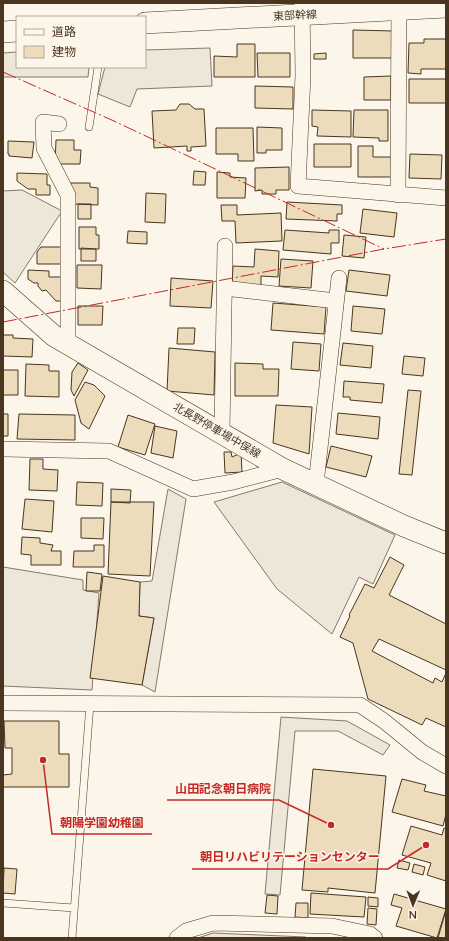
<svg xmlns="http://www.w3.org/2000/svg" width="449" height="941" font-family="'Nunito Sans','Noto Sans JP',sans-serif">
<rect width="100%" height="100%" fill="#fbf6e9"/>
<path fill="#ede7d9" stroke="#887966" d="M210 48 212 86 137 89 130 107 98 94 105 67H145V50Z
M17 52V67H89L88 77H3V53Z
M22 190 62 211 15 283 3 272V191Z
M282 482 395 535 373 584 359 577 332 634 277 589 214 502Z
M168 489 186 499 155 692 142 685 154 618 139 616 140 582 152 581Z
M3 567 83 580V590L99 593 92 690 3 686Z
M281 717 347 721 390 745 383 755 338 731H295L280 895 265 894Z
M213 933 306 937V938H198Z"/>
<path fill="#ecdcbc" stroke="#4a3520" d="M353 30 394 31V58H353Z
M424 39H446V69H421V74L408 73 409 43H424Z
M237 44H255V77H214V56L237 57Z
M257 53H290V77H258Z
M326 53V59H314V54Z
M391 76V100H364V77Z
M409 79H446V103H409Z
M255 86 293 87V109L255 108Z
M180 104H189L195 109H204L206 146 191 147V151H187V146L154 148 152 111 176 110Z
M312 110 351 111V137L317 136 318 127 312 126Z
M354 110H388V141H379V138L353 137Z
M257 127 282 128V150H266V153H257Z
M216 128H253L254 161H238V154H216Z
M56 140H74V150H81L80 164H55Z
M8 141 34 142 32 158 9 156V154H8Z
M314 144H351V167H314Z
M358 146H373V157H392V177H358Z
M410 154 442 155 441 179 409 178Z
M289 167V190H276V194H262V190L255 191V168Z
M194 171 206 172 205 185H193Z
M217 172 230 173V177L246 178 245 198H217Z
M17 173 47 174V185H50V195H36V189H28L17 181Z
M69 183H90V187L98 188V205L75 204Z
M146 193 166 194 165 223 145 222Z
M287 202 342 205V214H337V221L286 219Z
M78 204H91V219H78Z
M221 205H237V215L281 213 282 241 236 243 235 221H222Z
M363 209 397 213 394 237 360 233Z
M79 227H96V235H99V249H79Z
M285 230 329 233V230H339V243H331V254L283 250Z
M128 231 147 232V244L127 243Z
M344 235 366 237 364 258 342 256Z
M41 247H61V264H37V252Z
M81 248 96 249V261H81Z
M255 249 279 251 278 277 261 276V286L232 285 233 266 254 267Z
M281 259 313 261 311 288 279 286Z
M77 265H102L101 289 77 288Z
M28 270 49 271V277H61V301H56L46 290 42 291 38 286V283H34L28 279Z
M349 270 390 275 387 296 346 291Z
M171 278 213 281 211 308 170 306Z
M273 303 326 307 324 334 271 330Z
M78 306H103L102 325H78Z
M353 306 385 309 382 334 351 331Z
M178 328H195L194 344H177Z
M3 335H13V338L33 339 32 357 3 356Z
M293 342 321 344 319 371 291 369Z
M343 343 373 346 371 368 340 365Z
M169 348 215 352 214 395 167 391Z
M404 356 425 358 423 376 402 374Z
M78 363 88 370 74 396 71 390 72 372Z
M235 363 263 364V369H279L278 396H235Z
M26 364 49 365V371H59V397L25 396Z
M3 370H18V395H3Z
M344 381 384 384 382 403 350 400V397H343Z
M85 382 94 385 105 396 89 429 81 423 75 400Z
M408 390 421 391 412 475 399 474Z
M276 405 312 407 309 454 273 443Z
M338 413 380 417 378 439 336 434Z
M3 414H8V436H3Z
M19 414 75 415V440L17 439Z
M128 415 155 424 145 455 118 447Z
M155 426 177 431 173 458 151 453Z
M331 446 372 456 366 477 326 467Z
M224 452H231L232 457 241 453 242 472 225 473Z
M30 459H43V469L58 470 57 491 29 490Z
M77 482 103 483 102 506 76 505Z
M111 489 131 490 130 503 111 502Z
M25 499 54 501 52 532 22 529Z
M111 502H154L150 576 108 574Z
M81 518H104L103 539 81 538Z
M22 537 40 538V543L53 545 51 551H61V565H31V555L21 554Z
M94 545H104V567H73L74 551H94Z
M390 557 404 565 389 595 446 624V670L379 639 372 651 433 683 435 678 442 682 446 673V727L426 718 422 725 368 699 353 643 340 637 350 616 349 615 365 584 374 588Z
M87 572 102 574 100 591H86Z
M103 576 140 582 139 616 154 618 142 685 90 678Z
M4 721H59V754H69V787H3V775L12 774V748H5Z
M313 769 386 776 375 893 328 888V892L302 890Z
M402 779 426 785 424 791 446 796V814L443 826 392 812Z
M411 826 442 835 444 828 446 829V881L427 875 431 863 402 855Z
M399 860 410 863 408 870 397 868Z
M414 864 425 867 423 875 412 872Z
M4 868 17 869 15 894 3 893Z
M311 893 366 897 364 917 310 914Z
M394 894 446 909 437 938 396 926 402 908 391 905Z
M267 895 278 896 277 914 265 913Z
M368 897 378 898V907L368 906Z
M296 903H308V918L295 917Z
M368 908 377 909 376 925 367 924Z
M446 910V938H438Z"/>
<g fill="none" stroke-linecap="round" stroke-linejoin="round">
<defs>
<path id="lane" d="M89 127 98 67
M3 903 74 908
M72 938 90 704"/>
<path id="street" d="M302 3 303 75 298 186 446 198
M59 124 43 122 44 148 68 195V344
M398 195 399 3
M224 288 336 301
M222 433 225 246
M3 449 109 451 193 489 233 482 283 469
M316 484 339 278
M3 703 360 705 384 721 422 752 446 766
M177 938 186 931 213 923 332 926 370 934 375 938"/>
<path id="secondary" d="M145 23 446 7
M3 32 17 31
M3 291 54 336 283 469 404 526 446 543"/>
</defs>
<use href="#lane" stroke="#4a3520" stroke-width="8"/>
<use href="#street" stroke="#4a3520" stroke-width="16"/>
<use href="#secondary" stroke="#4a3520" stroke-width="22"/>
<use href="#lane" stroke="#fbf6e9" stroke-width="7"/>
<use href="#street" stroke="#fbf6e9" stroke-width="15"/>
<use href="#secondary" stroke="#fbf6e9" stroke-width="21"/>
<path stroke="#c62828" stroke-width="1" stroke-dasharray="14 3 2 3" stroke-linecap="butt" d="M3 72 114 121 384 249
M3 322 384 249 446 239"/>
</g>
<g text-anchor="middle" stroke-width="3" stroke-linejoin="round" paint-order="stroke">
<g font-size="11" fill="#4a3520" stroke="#fbf6e9">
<text transform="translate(295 15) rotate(-3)" y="4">東部幹線</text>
<text transform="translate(217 430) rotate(30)" y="4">北長野停車場中俣線</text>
</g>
</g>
<path fill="none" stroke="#c62828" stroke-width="1.5" d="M331 825L279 800H167M43 760L52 834H152M426 845L388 869H192"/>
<g fill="#c62828" stroke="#fbf6e9" stroke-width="1.5">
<circle cx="331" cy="825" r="4"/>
<circle cx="43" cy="760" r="4"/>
<circle cx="426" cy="845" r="4"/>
</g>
<g font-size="12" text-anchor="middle" font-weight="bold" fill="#c62828" stroke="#fbf6e9" stroke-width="3" stroke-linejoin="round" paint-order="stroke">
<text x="223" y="793">山田記念朝日病院</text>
<text x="102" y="827">朝陽学園幼稚園</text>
<text x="290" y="861">朝日リハビリテーションセンター</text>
</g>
<rect width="449" height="941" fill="none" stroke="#4a3520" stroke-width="8"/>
<rect x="16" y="16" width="130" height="52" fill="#fbf6e9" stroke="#b4a999"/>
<rect x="24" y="29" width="20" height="6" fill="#fbf6e9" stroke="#b4a999"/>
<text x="52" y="36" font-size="12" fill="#4a3520">道路</text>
<rect x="24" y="46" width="20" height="12" fill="#ecdcbc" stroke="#b4a999"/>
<text x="52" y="56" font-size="12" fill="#4a3520">建物</text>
<g transform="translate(413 905) rotate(181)" stroke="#fbf6e9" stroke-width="3" paint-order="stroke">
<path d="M0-3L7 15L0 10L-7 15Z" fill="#4a3520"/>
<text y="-6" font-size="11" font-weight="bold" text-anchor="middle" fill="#4a3520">N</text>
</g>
</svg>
